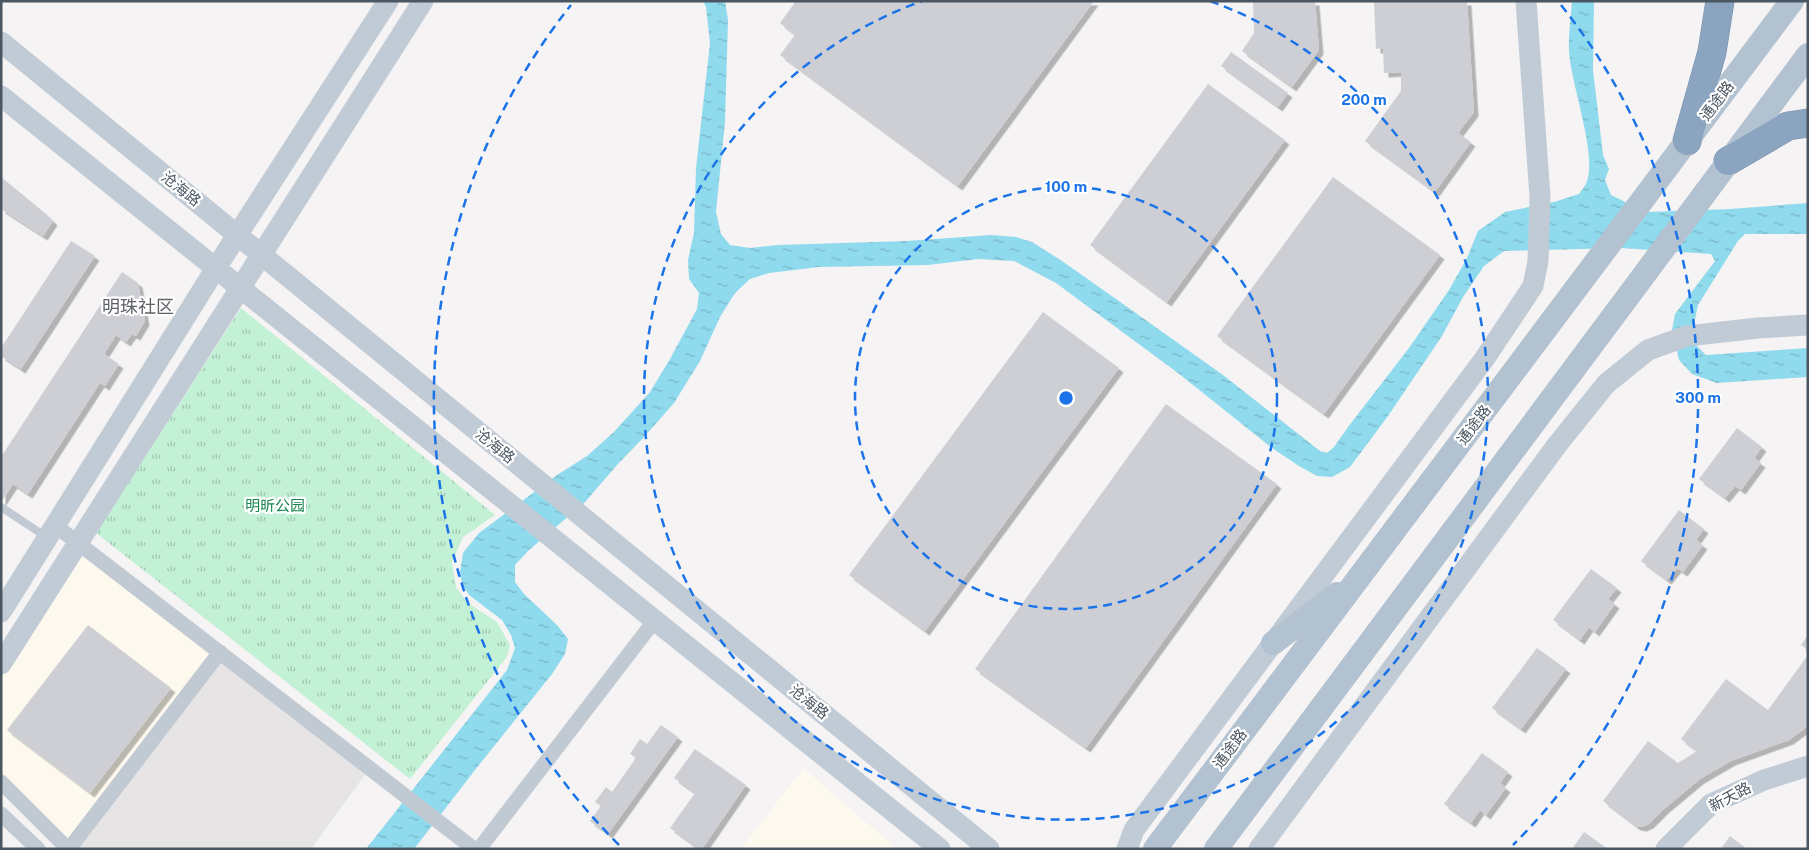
<svg xmlns="http://www.w3.org/2000/svg" width="1809" height="850" font-family="'Public Sans','Noto Sans SC',sans-serif">
<defs>
<pattern id="park-tufts" width="24" height="20" patternUnits="userSpaceOnUse" patternTransform="scale(1.25)"><rect width="24" height="20" fill="#c3f1d5"/><path d="M3 7l-1-3M5 7V3M7 7l1-3M15 17l-1-3M17 17v-4M19 17l1-3" fill="none" stroke="#a0c6b0"/></pattern>
<pattern id="water-ripples" width="26" height="14" patternUnits="userSpaceOnUse" patternTransform="scale(1.25)"><rect width="26" height="14" fill="#90daee"/><path d="M2 4q2-2 4 0t4 0M15 11q2-2 4 0t4 0" fill="none" stroke="#78b4c4"/></pattern>
<filter id="shadow"><feDropShadow dx="4.5" dy="4.5" stdDeviation="0" flood-color="#0004"/></filter>
</defs>
<rect width="100%" height="100%" fill="#f5f3f3"/>
<path fill="#fdf9ef" d="M80 548 213 651 68 842 1 774V675Z
M803 768 897 849H741Z"/>
<path fill="#e6e4e5" d="M222 656 367 772 311 849H72Z"/>
<path fill="url(#park-tufts)" d="M241 308 495 515 463 537 452 562 456 587 468 603 497 622 510 645 507 657 410 779 96 533Z"/>
<path fill="url(#water-ripples)" d="M703 1H725L728 20 725 122 716 212 721 234 730 245 750 248 778 245 907 241 991 235 1016 237 1032 242 1062 261 1116 299 1223 375 1320 451 1327 453 1334 447 1348 427 1409 348 1449 290 1467 258 1478 231 1505 212 1554 202 1579 194C1582 190 1586 185 1587 181 1597 153 1571 85 1569 51 1568 35 1571 18 1572 1H1594L1593 70 1603 155 1609 169 1605 180 1611 195 1646 212 1731 209 1808 203V234H1745L1738 241 1698 305 1694 324 1696 345 1706 355 1808 348V377L1717 383 1692 374 1679 360 1672 330 1675 314 1715 261 1711 254 1621 248 1504 251 1484 266 1463 297 1442 336 1388 416 1350 467 1332 477 1317 476 1299 466 1272 448 1178 373 1056 283 1014 261 978 259 928 265 819 267 769 273 750 279 735 293 720 317 700 361 674 403 645 436 617 465 585 502 528 551 515 565V582L524 594 557 625 568 639 565 654 552 674 475 770 414 849H366L507 670 515 648 511 635 502 620 469 595 462 584 460 572 463 553 479 533 557 475 587 456 614 432 650 392 670 359 697 309 699 293 689 279 688 260 694 233 696 168 710 43 706 7Z"/>
<path fill="#cdcfd5" filter="url(#shadow)" d="M796 1H1094L958 186 780 55 795 35 780 23Z
M1253 1H1315L1319 50 1292 87 1242 51 1254 33Z
M1374 1H1467L1474 112 1458 133 1471 142 1435 192 1365 141 1401 91V72L1384 73 1383 48 1376 49Z
M1231 52 1288 93 1278 107 1221 66Z
M1208 84 1285 140 1167 302 1090 245Z
M1 177 46 214 53 221 43 236 1 209Z
M1333 177 1440 255 1324 414 1217 336Z
M71 241 95 256 21 369 1 356V348Z
M122 272 138 283 145 321 136 336 132 334 126 342 116 335 104 354 119 364 105 386 100 383 28 494 13 484 1 502V457Z
M1043 312 1119 368 925 631 849 575Z
M1166 404 1277 484 1086 748 975 669Z
M1737 428 1762 447 1754 458 1761 463 1741 490 1735 486 1725 498 1699 479Z
M1679 510 1704 529 1696 540 1703 545 1683 572 1677 568 1667 580 1641 561Z
M1591 569 1617 588 1608 599 1615 604 1595 632 1589 627 1580 640 1553 620Z
M88 625 171 688 90 793 7 730Z
M1808 635V650L1801 645Z
M1537 648 1566 669 1521 729 1492 708Z
M1808 655V726L1789 740 1731 761 1700 779 1664 809 1649 824 1642 827 1636 826 1603 801 1648 741 1678 763 1697 751 1681 739 1726 679 1768 710Z
M661 725 678 737 608 834 590 821 601 806 595 802 606 787 612 792 636 758 630 754 640 739 647 744Z
M695 749 746 785 702 849H699L670 828 695 793 674 778Z
M1482 753 1508 772 1500 783 1506 788 1486 815 1480 810 1471 823 1444 804Z
M1584 832 1608 849H1572Z
M1730 836 1747 849H1721Z"/>
<g fill="none" stroke-linecap="round" stroke-linejoin="round">
<defs>
<path id="highway" d="M1687 141 1712 52 1720 1
M1728 161 1788 126 1808 123"/>
</defs>
<use href="#highway" stroke="#7690ad" stroke-width="29"/>
<path stroke="#c1cad2" stroke-width="8" d="M1 507 45 536"/>
<path stroke="#c1cad2" stroke-width="15" d="M56 526 474 849
M1 782 68 849
M1 814 38 849
M69 849 220 652
M479 849 655 620"/>
<path stroke="#c1cbd6" stroke-width="21" d="M1 42 989 849
M1 96 940 849
M1 612 216 268 388 1
M1 664 423 1
M1127 849 1134 830 1485 358 1533 286 1538 261 1540 197 1526 1
M1259 849 1557 445 1606 384 1648 350 1687 336 1758 328 1808 325
M1666 849 1711 804 1764 780 1808 766"/>
<path stroke="#b3c2d1" stroke-width="24" d="M1273 643 1337 594
M1155 849 1792 1
M1216 849 1808 55"/>
<use href="#highway" stroke="#8ba5c1" stroke-width="28"/>
</g>
<g fill="none" stroke="#1a73e8" stroke-width="2.5" stroke-dasharray="9 6">
<circle cx="1066" cy="398" r="211"/>
<path d="M1210 1A422 422 0 1 1 922 1"/>
<path d="M619 845A632 632 0 0 1 571 5M1561 5A632 632 0 0 1 1513 845"/>
</g>
<g text-anchor="middle" stroke-width="4.5" stroke-linejoin="round" paint-order="stroke">
<g font-size="15" fill="#4a5661" stroke="#fff">
<text transform="translate(1717 101) rotate(-53)" y="5">通途路</text>
<text transform="translate(181 189) rotate(39)" y="5">沧海路</text>
<text transform="translate(1474 425) rotate(-53)" y="5">通途路</text>
<text transform="translate(495 446) rotate(39)" y="5">沧海路</text>
<text transform="translate(809 702) rotate(39)" y="5">沧海路</text>
<text transform="translate(1230 749) rotate(-53)" y="5">通途路</text>
<text transform="translate(1730 797) rotate(-28)" y="5">新天路</text>
</g>
<g font-size="15" fill="#17864f" stroke="#fff">
<text x="275" y="511">明昕公园</text>
</g>
<g font-size="18" fill="#5f6368" stroke="#fff">
<text x="138" y="313">明珠社区</text>
</g>
</g>
<circle cx="1066" cy="398" r="8" fill="#1a73e8" stroke="#fff" stroke-width="2.5"/>
<g font-size="15" text-anchor="middle" font-weight="bold" fill="#1a73e8" stroke="#fff" stroke-width="4.5" stroke-linejoin="round" paint-order="stroke">
<text x="1364" y="105">200 m</text>
<text x="1066" y="192">100 m</text>
<text x="1698" y="403">300 m</text>
</g>
<rect width="1809" height="850" fill="none" stroke="#4a5661" stroke-width="5"/>
</svg>
